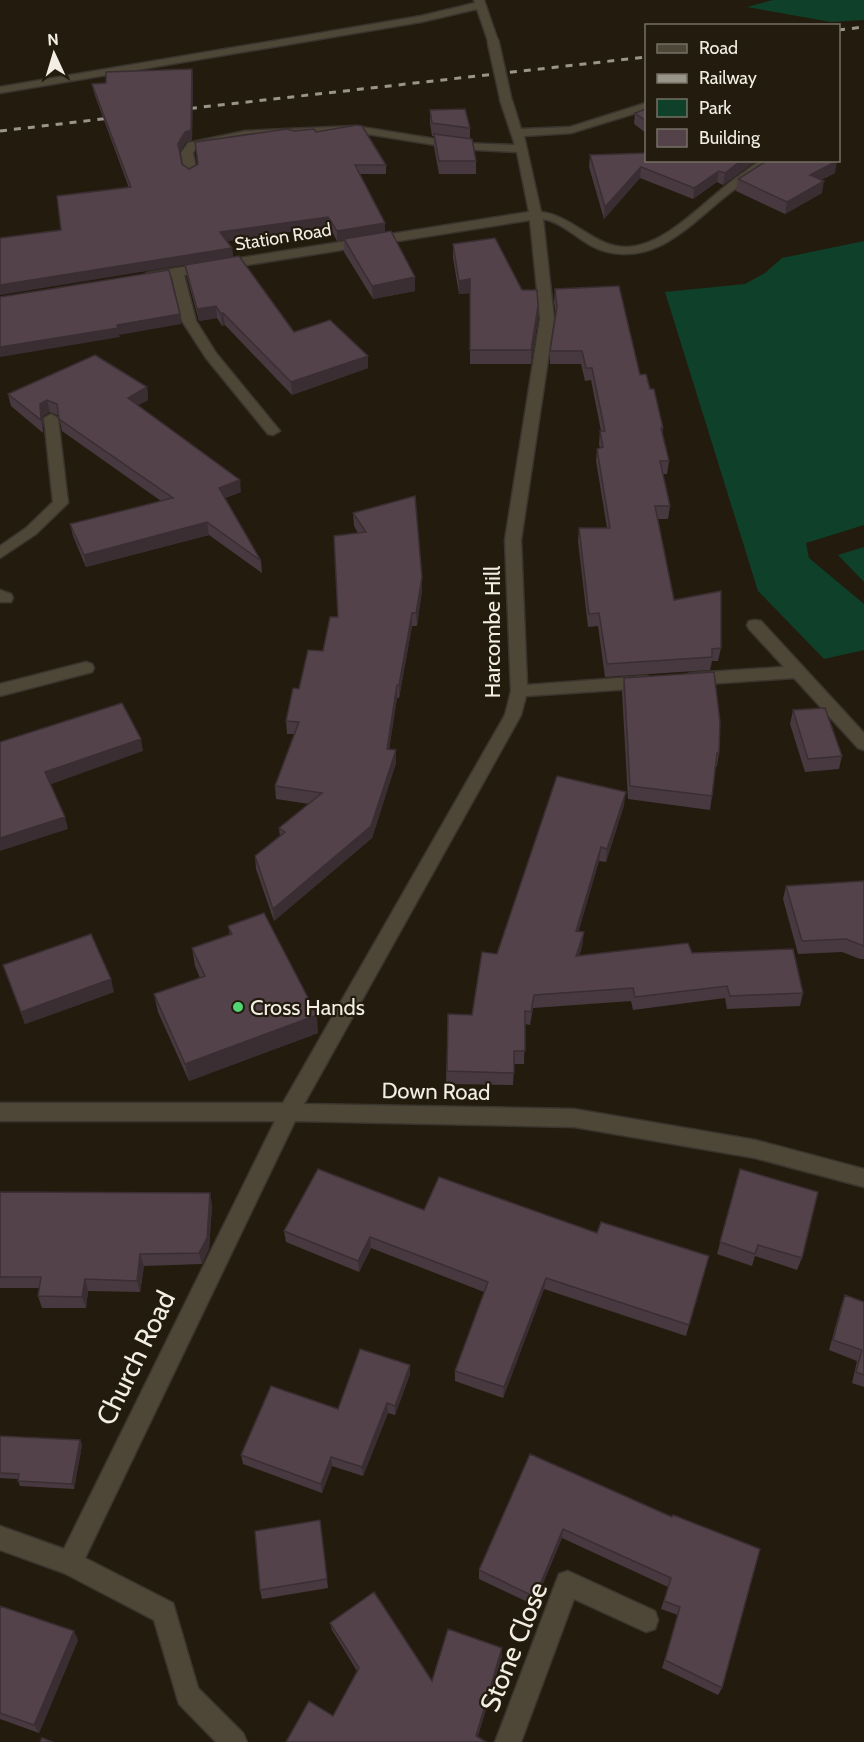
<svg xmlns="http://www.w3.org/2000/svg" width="864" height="1742" font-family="Cabin,sans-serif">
<rect width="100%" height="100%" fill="#231c0e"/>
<path fill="#0e402a" d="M773 0H864V20L831 22 747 7Z
M864 241V525L806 543 809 558 864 604V650L824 659 758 591 665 292 745 284 765 273 782 258Z
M864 547V582L838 555Z"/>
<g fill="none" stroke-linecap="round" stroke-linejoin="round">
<defs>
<path id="minor" d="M474 0H484L498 41 497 43 493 44 488 41 477 9 421 22 0 93V87L421 16 475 3Z
M506 97 512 100 521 129 570 127 646 103V110L571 133 524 136 541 212C574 216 595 249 629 247 670 244 709 195 743 173 749 169 756 162 763 160 766 159 773 160 777 160 764 173 746 181 731 192 694 220 660 264 608 252 583 247 567 223 543 219L554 319 521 540 527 685 646 676 652 678 654 682 652 686 646 688 526 696 521 715 304 1104 574 1109 755 1140 864 1169V1187L755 1158 574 1127 295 1121 85 1558 173 1603 198 1688 243 1733 247 1742H216L179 1704 154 1620 64 1573 0 1550V1526L64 1549 275 1121H0V1103H283L505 715 511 691 505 540 540 319 530 220 184 275 196 321 216 353 280 431 273 435 268 434 206 358 182 321 172 277 147 281 141 277 147 273 177 268 529 212 517 152 460 149 355 132 245 137 196 148 193 153 197 173 191 177 185 173 181 153 188 143 245 131 355 126 460 143 515 145 500 100Z
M51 414 58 418 68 503 36 534 0 558V546L26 528 53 502 44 418Z
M0 590 11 594 13 598 11 602H0Z
M755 620 761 621 864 733V750L858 748 794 678 692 685 686 683 684 679 686 675 692 673 784 667 749 629 747 625 749 621Z
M86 662 92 664 94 668 92 672 0 696V684Z
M568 1571 655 1611 658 1620 655 1629 646 1632 574 1599 521 1742H495L559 1574Z"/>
</defs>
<use href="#minor" stroke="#3a342e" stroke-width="3"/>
<use href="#minor" fill="#4e4738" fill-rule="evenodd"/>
<path stroke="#9a9589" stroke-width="3" stroke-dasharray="7 7" stroke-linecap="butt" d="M838 30 864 27
M176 110 646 57
M0 131 119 117"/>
<defs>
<path id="minor-bridge" d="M493 41 506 100"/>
</defs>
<use href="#minor-bridge" stroke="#3a342e" stroke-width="14" stroke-linecap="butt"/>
<use href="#minor-bridge" stroke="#4e4738" stroke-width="11"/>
</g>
<path fill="#47393f" d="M193 78 192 140 186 142 179 153 182 164 189 169 294 131 316 132 386 165V174H360L385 223V232L415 291 373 299 344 252V240L337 241 329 226 227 241 232 248 233 257 294 332 368 356V368L292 395 225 325 222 326 217 318 199 321 187 277 185 265 61 230 129 188 94 93 92 84Z
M646 109V133L634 124 635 113Z
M430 110 470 128V139L476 161V174H439L434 147V136H432L430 123Z
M590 155 646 160H757L723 185 717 182 693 199 640 178 604 219 589 167Z
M835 173 821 180 822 193 785 214 736 191 738 179Z
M453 244 522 290 538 319 531 364H470V293L459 294 453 258Z
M555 289 640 375 650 389 663 428 662 435 669 461 667 474H663L670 506 668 519H658L674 600 721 648 718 661H712L710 670 605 677 598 626 588 627 578 541 579 528H607L596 461 597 449 600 448 599 444 600 431H601L591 380 585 381 581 364H550V351L556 315 554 302Z
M147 387 148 400 138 405 241 492 225 498 261 561 262 573 209 535 86 567 73 536 70 524 161 501 62 431 59 416 50 412 43 416V433L11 406 8 394Z
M353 513 422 590 417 626H412L399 698H397L389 750 396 763 372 838 274 921 256 869 255 856 280 836 279 828 309 804 276 799 275 786 294 734H287L286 721 299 689 323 651 338 617 358 533 354 526Z
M624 678 719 753 717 766H715L712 796 710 810 628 799 622 692Z
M793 710 842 756 839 769 805 772 790 724Z
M624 805 606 862 599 861 578 932H584L582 946 579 956 692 953 803 993 800 1006 727 1009 725 998 633 1010 631 1001 533 1008 530 1025 525 1024 524 1064H514L513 1085 446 1084 448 1014 472 1015 497 954Z
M864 881V959H860L842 952 798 954 783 899 786 886Z
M228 926 318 1033 189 1081 158 1012 154 994 200 978 195 966 192 948 230 935Z
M3 965 114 992 25 1024Z
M740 1169 802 1258 797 1270 755 1256 752 1266 717 1254Z
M0 1192 212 1205 209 1249 202 1264 144 1266 140 1292 88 1291 86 1308H42L38 1296 39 1288H0Z
M424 1210 597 1233 709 1256 686 1336 544 1289 503 1398 455 1381V1371L484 1292 371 1248 359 1272 286 1242 284 1231Z
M845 1295 864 1302V1387L852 1383 857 1361 829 1350 841 1306Z
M410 1374 395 1415 388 1413 363 1476 332 1466 322 1493 243 1464 241 1455Z
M0 1436 80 1440 82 1445 74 1489 20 1486 18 1481V1479L0 1478Z
M530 1454 672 1517 722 1688 718 1695 662 1668 678 1615 661 1609 668 1587 562 1538 534 1605 479 1579V1570Z
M320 1520 328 1588 262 1599 260 1590Z
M374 1592 432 1681 448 1629 502 1648V1656L478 1736 486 1742H286L309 1701 333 1716 357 1671 332 1630 330 1623Z
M0 1606 78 1640 39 1733 0 1719Z"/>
<path fill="#3a2e33" d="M192 69 193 78 192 140 186 142 179 153 178 144Z
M742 160H757L723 185 725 173Z
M837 161 835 173 808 186 810 175Z
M641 167 640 178 604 219 605 207Z
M719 171 717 182 693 199 694 188Z
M824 181 822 193 785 214 787 202Z
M328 217 329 226 221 242 220 232Z
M385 223V233L337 241V231Z
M232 248 233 257 0 295V285Z
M415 277V291L373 299 372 286Z
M470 279V293L459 294V281Z
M216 306 217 318 199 321 197 309Z
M538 306V319L531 364V350Z
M223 313 225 325 222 326 221 314Z
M180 314 181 324 119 335 120 337 0 357V347Z
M368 356V368L292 395 291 382Z
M147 387 148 400 130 410 128 398Z
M47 400 50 412 43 416V433L41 420 40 404Z
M240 480 241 492 220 500 219 488Z
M207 522 209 535 86 567 84 555Z
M422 578V590L417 626 416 613Z
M412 613V626L399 698V685Z
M397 685V698L387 762V749Z
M141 739 143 751 49 785 45 772Z
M396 750V763L372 838 274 921 273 909Z
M626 792 624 805 606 862 607 849Z
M65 817 68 829 0 851V838Z
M601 847 599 861 575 944 576 931Z
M584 932 582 946 575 969 576 956Z
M111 979 114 992 25 1024 21 1012Z
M317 1015 318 1033 189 1081 185 1064Z
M210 1193 212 1205 209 1249 202 1264 199 1253Z
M370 1237 371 1248 359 1272 358 1261Z
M140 1254 144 1266 140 1292 137 1281Z
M546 1278 544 1289 503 1398 504 1387Z
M85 1279 88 1291 86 1308 82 1297Z
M410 1365V1374L395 1415V1406Z
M387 1403 388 1413 363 1476 362 1467Z
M80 1440 82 1445 74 1489 72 1484Z
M331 1457 332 1466 322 1493 321 1484Z
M563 1529 562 1538 534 1605 535 1597Z
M74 1631 78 1640 39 1733 34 1725Z
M502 1648V1656L476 1742V1736Z"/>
<path fill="#534249" stroke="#3a2e33" stroke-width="1.5" d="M192 69 191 130 185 132 178 144 182 164 189 169 198 164 195 142 287 129 294 131 314 129 316 132 357 125 362 126 386 165H355L385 223 337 231 328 217 220 232 232 248 0 285V238L61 230 57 196 131 187 92 84 106 83V72Z
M465 109 470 128 432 123 430 110Z
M646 109V121L635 113Z
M434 134 472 139 476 161H439Z
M646 153V160H742L725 173 719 171 694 188 641 167 605 207 590 155Z
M768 160H835L837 161 810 175 824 181 787 202 738 179Z
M391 231 415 277 372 286 344 239Z
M495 238 522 290H537L538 306 531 350H470V279L459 281 453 244Z
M239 256 294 332 330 320 368 356 291 382 223 313 221 314 216 306 197 309 185 265Z
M169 270 180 314 117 325 118 328 0 347V297Z
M619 286 640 375 646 374 650 389H654L663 428H661L669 461H660L670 506H655L674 600 721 591V648L712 649V657L607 664 599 613 589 614 579 528H610L597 449 603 447 600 431H605L592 368H586L582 351H550L557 307 555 289Z
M95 355 147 387 128 398 240 480 219 488 261 561 207 522 84 555 70 524 173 498 59 419 57 404 47 400 40 404 41 420 8 394Z
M415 496 422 578 416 613H412L399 685H397L387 749 396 750 371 826 273 909 255 856 285 832 279 828 322 793 275 786 299 722 286 721 293 688 299 689 308 650 323 651 330 617H338L334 536 366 532 353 513Z
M714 672 720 722 719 753H717L712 796 630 786 624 678Z
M122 703 141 739 45 772 65 817 0 838V742Z
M825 708 842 756 808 759 793 710Z
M557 776 626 792 607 849 601 847 576 931 584 932 576 956 688 943 692 953 793 949 803 993 730 996 727 986 635 997 633 988 534 995 531 1012 525 1011V1051H514V1073L447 1071 448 1014 472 1015 482 952 497 954Z
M864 881V946L846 939 802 941 786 886Z
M264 913 317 1015 185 1064 154 994 205 976 192 948 232 934 228 926Z
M91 934 111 979 21 1012 3 965Z
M318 1169 424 1210 439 1177 597 1233 601 1222 709 1256 689 1325 546 1278 504 1387 455 1371 488 1282 370 1237 358 1261 284 1231Z
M740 1169 818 1192 802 1258 758 1245 755 1254 720 1242Z
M0 1192 210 1193 207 1238 199 1253 140 1254 137 1281 85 1279 82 1297 38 1296 41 1277H0Z
M845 1295 864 1302V1375L856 1372 862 1350 833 1340Z
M360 1349 410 1365 395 1406 387 1403 362 1467 331 1457 321 1484 241 1455 271 1386 338 1409Z
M0 1436 80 1440 72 1484 18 1481 19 1474 0 1473Z
M530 1454 672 1517 673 1515 760 1549 722 1688 665 1660 680 1607 664 1601 671 1578 563 1529 535 1597 479 1570Z
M320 1520 327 1579 260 1590 255 1531Z
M374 1592 432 1681 448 1629 502 1648 476 1736 486 1742H286L309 1701 333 1716 359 1668 330 1623Z
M0 1606 74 1631 34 1725 0 1713Z
M42 1738 53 1742H40Z"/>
<circle fill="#52d673" stroke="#231c0e" stroke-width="2" cx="238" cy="1007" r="6"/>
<g text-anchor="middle" stroke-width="4.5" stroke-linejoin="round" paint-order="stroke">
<g font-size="18" fill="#f2eee4" stroke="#231c0e">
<text transform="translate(283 237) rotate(-9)" y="6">Station Road</text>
</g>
<g font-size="22" fill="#f2eee4" stroke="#231c0e">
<text transform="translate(492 632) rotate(-90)" y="8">Harcombe Hill</text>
<text transform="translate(436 1091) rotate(1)" y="8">Down Road</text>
</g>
<g font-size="22" fill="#f2eee4" stroke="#231c0e" text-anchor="start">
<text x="250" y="1015">Cross Hands</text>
</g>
<g font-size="27" fill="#f2eee4" stroke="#231c0e">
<text transform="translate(136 1358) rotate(-64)" y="9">Church Road</text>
<text transform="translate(514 1647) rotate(-68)" y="9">Stone Close</text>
</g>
</g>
<rect x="645" y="24" width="195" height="138" fill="#231c0e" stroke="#767064" stroke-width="1.5"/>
<rect x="657" y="44" width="30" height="9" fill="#4e4738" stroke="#767064" stroke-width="1.5"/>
<text x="699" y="54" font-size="18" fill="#f2eee4">Road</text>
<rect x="657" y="74" width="30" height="9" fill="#9a9589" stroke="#767064" stroke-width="1.5"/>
<text x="699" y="84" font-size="18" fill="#f2eee4">Railway</text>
<rect x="657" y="99" width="30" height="18" fill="#0e402a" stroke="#767064" stroke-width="1.5"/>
<text x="699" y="114" font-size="18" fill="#f2eee4">Park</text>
<rect x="657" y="129" width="30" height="18" fill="#534249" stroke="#767064" stroke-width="1.5"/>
<text x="699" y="144" font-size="18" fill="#f2eee4">Building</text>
<g transform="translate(54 54) rotate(356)" stroke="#231c0e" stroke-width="4.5" paint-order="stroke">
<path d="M0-4.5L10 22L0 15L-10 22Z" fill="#f2eee4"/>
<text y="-9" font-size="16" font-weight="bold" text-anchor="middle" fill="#f2eee4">N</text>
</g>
</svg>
